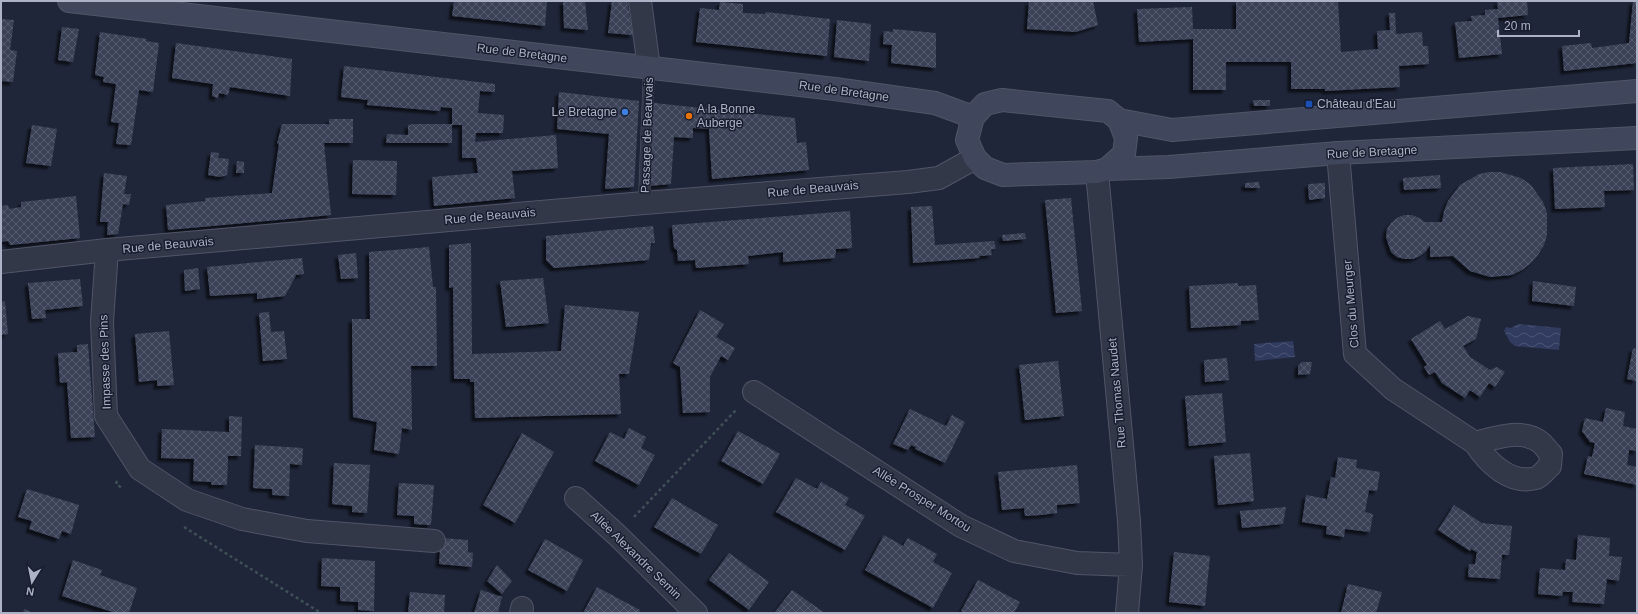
<svg xmlns="http://www.w3.org/2000/svg" width="1638" height="614" font-family="Arial,sans-serif">
<defs>
<pattern id="water-waves" width="16" height="10" patternUnits="userSpaceOnUse"><rect width="16" height="10" fill="#303b5f"/><path d="M0 5q4-4 8 0t8 0" fill="none" stroke="#4b5574"/></pattern>
<pattern id="building-cross-hatch" width="8" height="8" patternUnits="userSpaceOnUse"><rect width="8" height="8" fill="#3b4359"/><path d="M0 0l8 8M0 8l8-8" fill="none" stroke="#555c6f"/></pattern>
<filter id="shadow"><feDropShadow dx="-3.5" dy="3.5" stdDeviation="1" flood-color="#0009"/></filter>
</defs>
<rect width="100%" height="100%" fill="#1f2639"/>
<path fill="url(#water-waves)" d="M1518 324 1561 328 1559 350 1515 346 1510 342 1504 331 1506 327 1511 328Z
M1293 341 1295 357 1255 361 1254 344Z"/>
<path fill="url(#building-cross-hatch)" filter="url(#shadow)" d="M454 1H547L545 26 452 16Z
M563 1H585L588 30 564 28Z
M612 1H627L633 35 608 33Z
M1029 1H1093L1098 25 1076 32 1027 29Z
M1236 1H1338L1341 52 1378 49 1377 31 1390 30 1389 13H1395L1396 34 1422 32 1423 46H1428L1429 64 1399 66 1400 87 1325 91V89H1291V62H1226V90H1193V39L1139 42 1137 9 1192 7 1193 29H1236Z
M1497 1H1527L1528 15 1498 18 1502 54 1459 58 1455 22 1472 21 1471 16 1485 15V10L1498 9Z
M1633 1H1637V63L1564 71 1562 46 1591 43 1592 48 1629 43Z
M720 2 743 4V13L765 14 766 12 830 19 827 56 696 42 700 8 719 10Z
M1 19 14 20 10 50 17 51 13 82 1 81Z
M837 20 871 24 869 61 834 57Z
M62 27 79 29 73 62 58 60Z
M893 29 936 33V68L891 63 892 45 883 44 884 31 893 32Z
M100 32 147 39 146 41 159 43 153 92 139 90 131 145 116 144 119 123 111 122 116 84 103 82 104 77 95 75Z
M176 43 292 59 290 96 230 87 228 95 219 93 218 98 212 96 213 84 172 78Z
M344 66 495 84V92L480 91 478 113 504 115 503 133H476L475 142 556 135 558 168 512 171 515 198 434 206 432 177 478 173 476 158H462V125H452V143H386L387 134 408 135V125L414 124H452V108L441 107 440 111 367 105 368 100 341 97Z
M559 92 639 101 634 187 605 189 609 134 557 129Z
M1253 100H1270V106H1254Z
M654 103 795 118 797 143 806 142 809 170 712 179 709 129 693 128V138L674 137 671 184 649 186Z
M329 119H353V143H324L331 215 168 230 166 205 205 201V198L272 193 279 143 277 144 282 124H329Z
M32 125 57 129 51 166 26 163Z
M211 152 219 153 218 158 229 159 227 175 220 177 208 175Z
M353 160 397 161 396 195 352 194Z
M237 161 244 162V173H236Z
M1633 164 1634 190 1604 191 1605 207 1555 209 1553 168Z
M1489 172H1500L1521 178 1531 185 1543 202 1547 213V235L1544 245 1538 255 1531 263 1522 270 1512 275 1490 277 1470 271 1453 256 1430 257V245L1426 251 1420 256 1413 259H1405L1397 257 1391 252 1386 237 1387 229 1391 223 1397 218 1404 215H1412L1419 218 1425 222H1442L1444 211 1448 201 1460 185 1479 174Z
M104 173 127 176 124 194H131L129 205 123 204 118 234 107 235 108 222H100Z
M1440 175 1441 188 1404 190 1403 178Z
M1259 182 1260 188H1245V183Z
M1325 183V198L1309 200 1308 184Z
M76 196 80 238 10 245 8 241 1 242V206L8 205 9 209 21 207V202Z
M1071 198 1082 311 1056 313 1045 200Z
M932 206 935 245 994 241 996 249H991L992 255 980 256 979 258 913 263 911 207Z
M850 211 852 248 836 249 835 258 783 262V252L748 256 749 264 696 268 695 260 678 261 677 250 674 248 672 225Z
M653 226 655 243H651L649 260 554 268 546 260V236Z
M1025 233 1026 239 1003 241 1002 235Z
M471 243 472 354 561 351 565 305 639 312 629 374H619L621 414 475 418 474 382H470V379H454L453 287 449 288V245Z
M429 247 433 287H436L437 366H411L412 430 402 428 399 454 374 450 377 422 353 417 352 319H370L369 252Z
M356 253 358 278 341 279 338 255Z
M302 258 304 274 296 275 285 296 257 299V293L210 296 207 267Z
M198 268 200 289 185 291 184 270Z
M543 278 549 323 506 327 500 281Z
M80 279 83 306 45 310 46 318 32 319 28 283Z
M1533 281 1576 287 1574 306 1532 301Z
M1238 283V286L1256 285 1259 320 1241 321V325L1191 328 1189 286Z
M5 301 8 334 1 335V302Z
M700 310 724 324 716 337 735 348 728 360 721 356 710 377V412L683 413 680 367 673 363Z
M269 312 271 332 284 331 287 359 263 361 259 313Z
M1468 316 1481 319 1476 339 1463 346 1470 357 1490 370 1497 367 1505 372 1495 387 1489 383 1480 397 1470 390 1465 398 1442 383 1435 372 1429 375 1424 367 1427 365 1411 339 1440 321 1445 329Z
M169 331 174 385 157 386V380L139 382 135 334Z
M88 344 95 437 71 438 67 382 60 383 58 353 77 352V345Z
M1633 348 1637 349 1636 381 1627 379Z
M1227 358 1229 380 1205 382 1204 360Z
M1058 361 1064 416 1025 420 1019 365Z
M1302 362H1312L1310 374 1298 375V366Z
M1222 393 1226 442 1189 446 1185 396Z
M1606 408 1625 412 1623 426 1637 429V451L1629 450 1627 465 1637 467V485L1584 474 1588 456 1592 457 1595 443 1590 442 1582 431 1585 418 1603 422Z
M910 409 946 426 952 415 965 422 945 463 915 449 916 447 911 445 908 450 893 444Z
M229 416 242 417 241 456H228L227 485H212L211 482 193 481 194 459 161 458 162 429 229 432Z
M629 428 646 437 641 448 655 455 639 485 595 461 610 432 624 439Z
M738 431 780 454 763 484 721 461Z
M522 433 554 452 515 523 483 505Z
M255 445 303 448 302 465 290 464 289 496 272 495V489L253 488Z
M1250 453 1254 501 1218 505 1214 456Z
M1338 457 1357 460 1356 468 1380 472 1377 491 1369 490 1365 512 1373 514 1370 532 1345 529 1344 537 1326 534 1327 526 1302 522 1306 495 1327 499 1331 477 1335 478Z
M334 463 370 465 367 513 352 512V506L332 504Z
M1077 465 1080 503 1057 505V513L1041 515 1025 516 1024 508 1002 510 998 472Z
M796 478 817 489 821 482 849 498 845 505 865 516 845 550 776 512Z
M399 483 434 485 431 525 414 524V516L397 515Z
M27 489 79 505 71 534 62 531 59 539 29 529 32 521 18 517Z
M672 498 718 525 701 554 654 527Z
M1454 505 1482 523 1512 526 1509 555H1502L1500 579 1468 577 1469 564H1475L1477 552 1471 549 1470 551 1438 530Z
M1286 507 1283 524 1242 528 1240 511Z
M884 535 903 546 908 538 937 554 933 562 952 573 933 608 865 570Z
M1578 535 1610 538 1609 556 1622 557 1619 581 1607 579 1604 604 1572 602 1573 592H1563L1562 596 1538 594 1540 568 1565 570 1566 559 1576 560Z
M441 538 468 540V552L473 553 472 567 439 564Z
M545 539 583 560 567 591 528 570Z
M1174 552 1210 556 1205 606 1169 602Z
M729 553 769 582 749 610 709 580Z
M322 558 375 561 374 611 358 610V602L340 601V587L321 586Z
M73 560 102 570 100 575 137 588 129 613H116L62 596Z
M497 565 512 581 502 594 487 581Z
M978 580 1020 602 1014 613H964L961 611Z
M1348 584 1382 592 1376 613H1341Z
M597 587 640 610 639 613H583Z
M481 590 502 597 498 613H474Z
M792 590 825 613H774Z
M410 592 445 595 444 613H408Z
M24 609 33 613H23Z"/>
<g fill="none" stroke-linecap="round" stroke-linejoin="round">
<defs>
<path id="service" d="M644 203 649 68"/>
<path id="minor" d="M640 1 649 68
M1338 153 1355 354 1393 389 1475 443C1488 463 1510 485 1536 478 1541 476 1546 469 1550 466L1551 454C1547 450 1544 445 1540 442 1521 428 1495 438 1475 443
M1097 172 1129 521 1131 565 1127 613
M107 250 102 322 106 416 140 469 187 500 242 519 307 531 434 541
M754 392 961 526 1014 551 1077 563 1131 565
M576 498 617 535 696 613
M521 613 522 608"/>
<path id="tertiary" d="M1 262 107 250 644 203 908 182 939 178 975 158"/>
<path id="secondary" d="M69 1 835 89 935 103 973 117
M1002 100 1108 111 1119 120 1126 138 1124 154 1107 169 1097 172 1003 175 985 168 975 158 967 140 973 117 985 104Z
M1119 120 1172 130 1637 91
M1107 169 1169 167 1338 153 1637 138"/>
</defs>
<use href="#service" stroke="#505567" stroke-width="12"/>
<use href="#minor" stroke="#505567" stroke-width="24"/>
<use href="#tertiary" stroke="#505567" stroke-width="24"/>
<use href="#secondary" stroke="#505567" stroke-width="24"/>
<path stroke="#3f5057" stroke-width="2.5" stroke-dasharray="3 3" stroke-linecap="butt" d="M117 481 116 484 122 488
M634 517 737 409
M184 527 321 613"/>
<use href="#service" stroke="#333849" stroke-width="11"/>
<use href="#minor" stroke="#333849" stroke-width="22"/>
<use href="#tertiary" stroke="#333849" stroke-width="22"/>
<use href="#secondary" stroke="#40465c" stroke-width="22"/>
</g>
<rect fill="#1a4fb4" stroke="#181e2e" stroke-width="1.5" x="1305" y="100" width="8" height="8" rx="2"/>
<circle fill="#3f7fe0" stroke="#181e2e" stroke-width="1.5" cx="625" cy="112" r="4"/>
<circle fill="#e8710a" stroke="#181e2e" stroke-width="1.5" cx="689" cy="116" r="4"/>
<g text-anchor="middle" stroke-width="3" stroke-linejoin="round" paint-order="stroke">
<g font-size="12" fill="#adb2c6" stroke="#181e2e">
<text transform="translate(522 53) rotate(7)" y="4">Rue de Bretagne</text>
<text transform="translate(844 91) rotate(8)" y="4">Rue de Bretagne</text>
<text transform="translate(647 135) rotate(-88)" y="4">Passage de Beauvais</text>
<text transform="translate(1372 152) rotate(-3)" y="4">Rue de Bretagne</text>
<text transform="translate(813 189) rotate(-5)" y="4">Rue de Beauvais</text>
<text transform="translate(490 216) rotate(-5)" y="4">Rue de Beauvais</text>
<text transform="translate(168 245) rotate(-5)" y="4">Rue de Beauvais</text>
<text transform="translate(1351 304) rotate(-95)" y="4">Clos du Meurger</text>
<text transform="translate(105 362) rotate(-92)" y="4">Impasse des Pins</text>
<text transform="translate(1117 393) rotate(-95)" y="4">Rue Thomas Naudet</text>
<text transform="translate(922 499) rotate(32)" y="4">Allée Prosper Mortou</text>
<text transform="translate(636 555) rotate(44)" y="4">Allée Alexandre Semin</text>
</g>
<g font-size="12" fill="#adb2c6" stroke="#181e2e" text-anchor="start">
<text x="1317" y="108">Château d'Eau</text>
<text x="697" y="113">A la Bonne<tspan x="697" dy="14">Auberge</tspan></text>
<text x="617" y="116" text-anchor="end">Le Bretagne</text>
</g>
</g>
<rect width="1638" height="614" fill="none" stroke="#adb2c6" stroke-width="4"/>
<g transform="translate(32 582) rotate(190)" stroke="#181e2e" stroke-width="3" paint-order="stroke">
<path d="M0-3L7 15L0 10L-7 15Z" fill="#adb2c6"/>
<text y="-6" font-size="11" font-weight="bold" text-anchor="middle" fill="#adb2c6">N</text>
</g>
<path d="M1498 30v6h81v-6" fill="none" stroke="#adb2c6" stroke-width="2"/>
<text x="1504" y="30" font-size="12" fill="#adb2c6" stroke="#181e2e" stroke-width="3" paint-order="stroke">20 m</text>
</svg>
